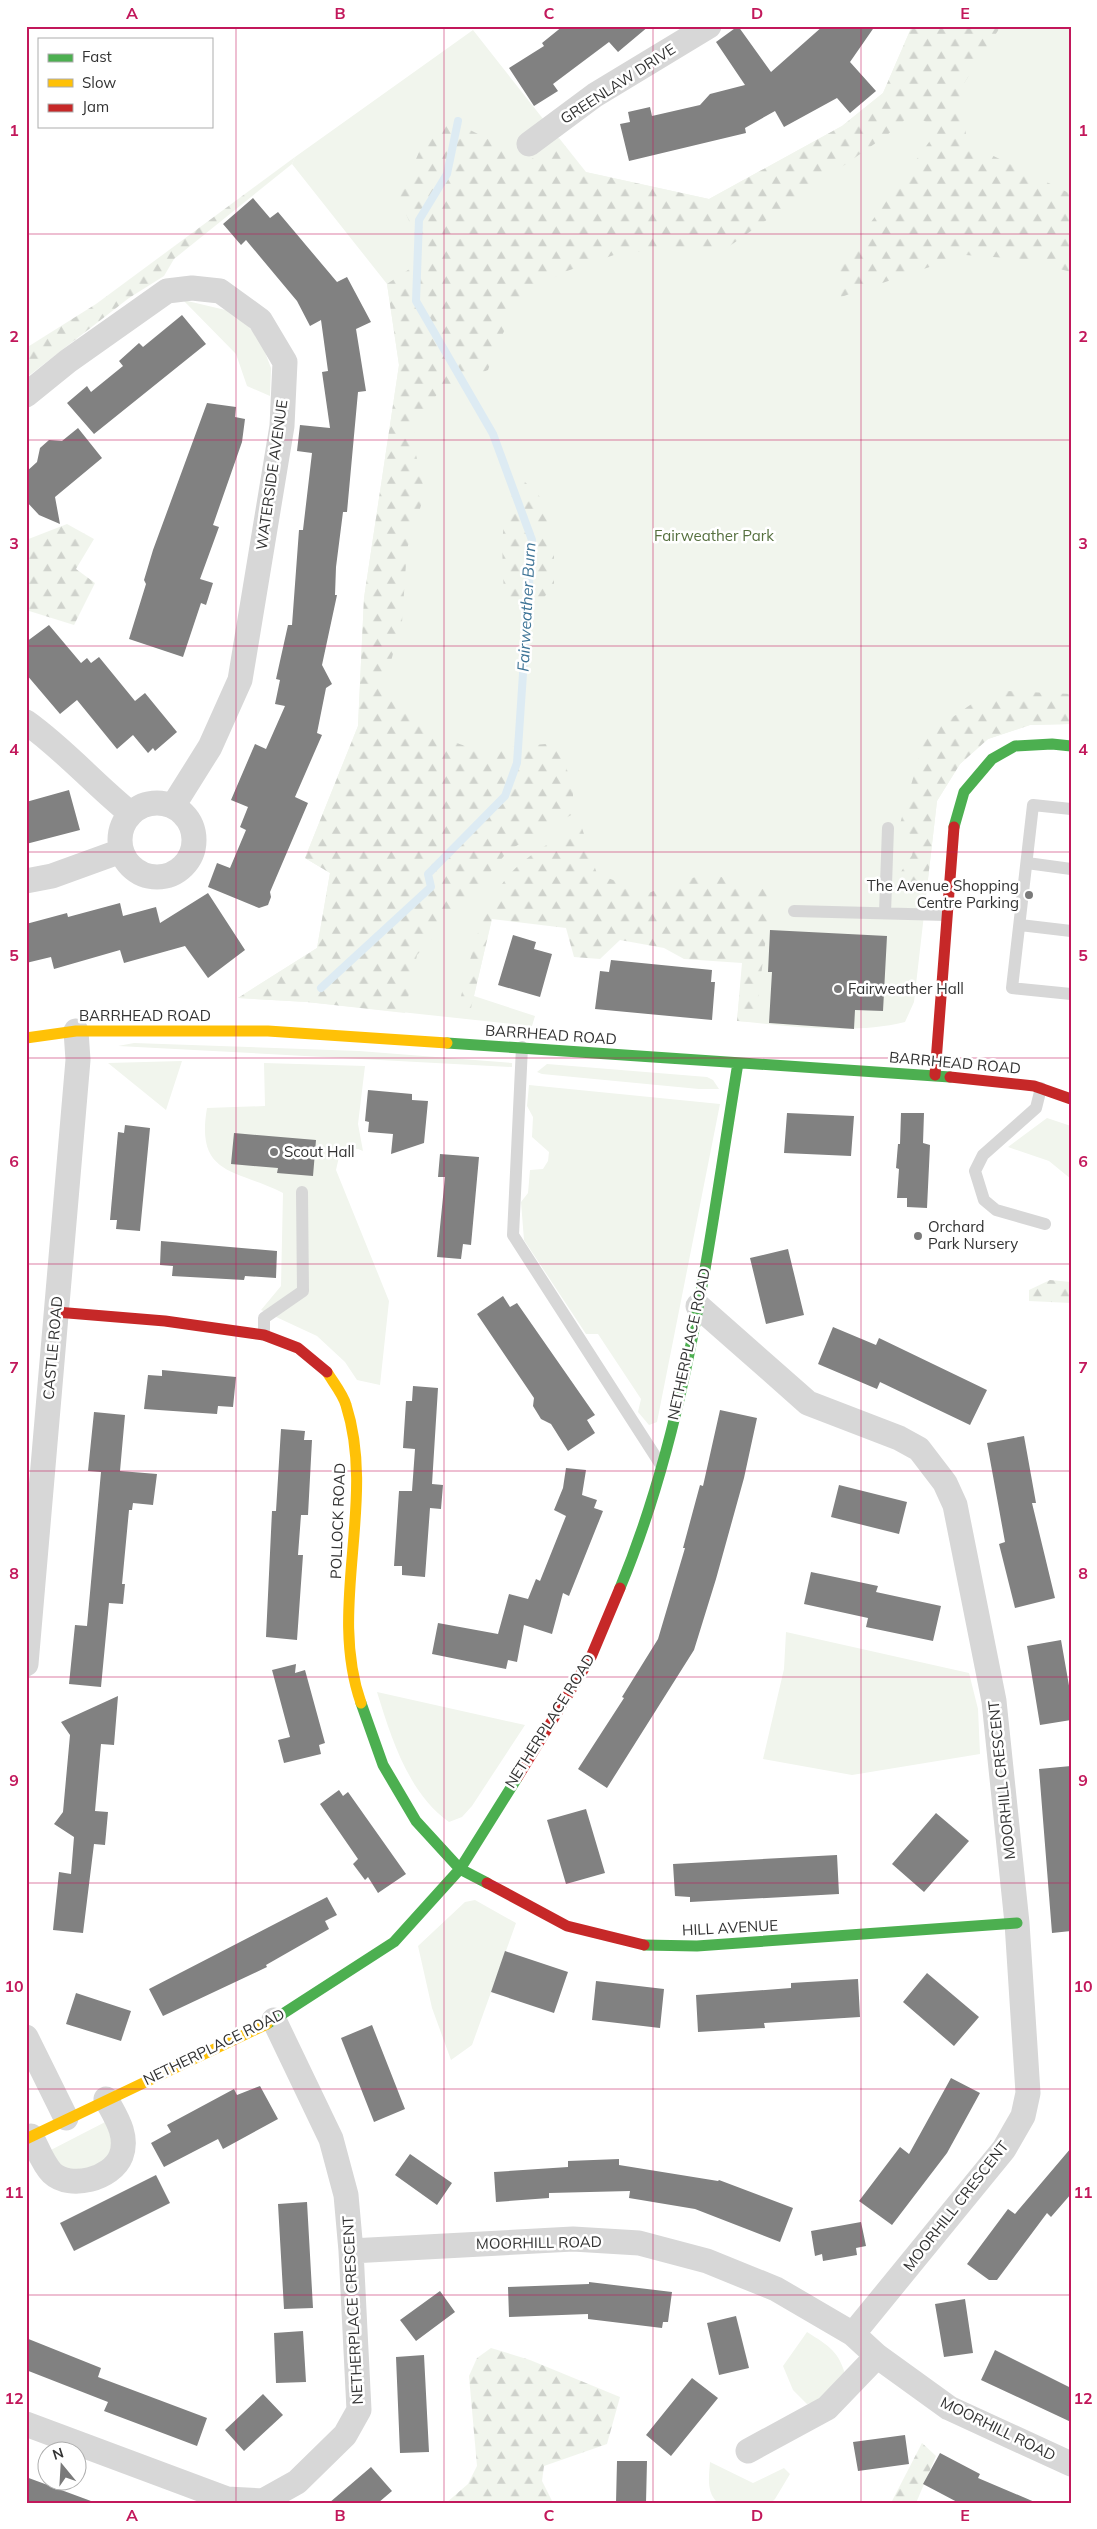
<svg xmlns="http://www.w3.org/2000/svg" width="1097" height="2529" font-family="Mulish,sans-serif">
<defs>
<pattern id="forest-firs" width="22" height="20" patternUnits="userSpaceOnUse" patternTransform="scale(1.25)"><rect width="22" height="20" fill="#f1f5ed"/><path d="M5 1l3.5 6h-7zM16 11l3.5 6h-7z" fill="#cfd2cc"/></pattern>
</defs>
<rect width="100%" height="100%" fill="#fff"/>
<path fill="#f1f5ed" d="M912 26H1071V724L1030 725 988 739 960 764 937 801 914 1002 905 1022C852 1035 792 1026 737 1021L744 947 495 905 474 996 535 1016 532 1026 307 1002 238 998 317 948 330 873 305 858 358 726 364 598 399 365 387 284 292 164 295 157 473 30 585 172 709 199 842 126 883 93Z
M183 300 234 312 260 339 271 368 270 396 247 386 236 354Z
M134 1043 359 1051 512 1063V1067L118 1046Z
M182 1061 166 1110 108 1063Z
M264 1063 365 1066 358 1124 363 1151 358 1149 341 1148 336 1170 389 1301 380 1385 357 1380 345 1362 317 1336 261 1310 281 1286 283 1193C237 1169 195 1177 207 1108L265 1106Z
M547 1064 707 1077 713 1080 719 1089H699L542 1074 537 1072Z
M529 1085 720 1104 657 1422 649 1425 638 1412 641 1399 598 1334H586L524 1240 521 1202 528 1193 530 1170 543 1169 548 1161 549 1152 532 1137 533 1117 527 1106Z
M1047 1118 1071 1126V1179L1049 1161 1008 1147Z
M786 1632 969 1673 978 1709 980 1754 852 1775 763 1759 784 1669Z
M377 1692 525 1725 472 1806 462 1817 449 1822C408 1793 391 1737 377 1692Z
M475 1900 516 1923 472 2045 451 2060 432 2008 418 1946 465 1902Z
M111 2119 117 2138 110 2160 70 2176 45 2153Z
M807 2332C829 2346 839 2351 846 2377L824 2400 807 2404 793 2390 783 2366Z
M710 2462 753 2483 784 2468 790 2474 775 2499 771 2503H718C706 2492 709 2477 710 2462Z"/>
<path fill="url(#forest-firs)" d="M912 26H1001L961 88 967 143 1071 194V272L1022 259 965 255 841 297 837 269 932 138 926 122 912 114 887 135 724 250 667 248 614 255 561 273 520 301 498 343 488 370 442 389 422 412 412 438 425 493 407 549 402 622 382 693 427 732 476 750 557 743 573 786V814L509 850 461 907 417 955 405 1013 307 1002 238 998 317 948 330 873 305 858 358 726 364 598 399 365 387 284 426 258 399 199 428 131 448 119 504 147 520 168 559 138 586 172 709 199 842 126 883 93Z
M295 157 292 164 174 259 164 276 129 298 26 378V348L96 304Z
M524 481 542 499 554 548V585L541 601 505 599C502 576 500 520 509 500 513 493 519 487 524 481Z
M67 524 94 539 76 569 95 583 74 625 26 610V540Z
M1006 691 1071 694V724L1030 725 988 739 960 764 937 801 927 887 901 890 897 878 912 855 911 835 900 824 925 736 973 703Z
M581 825 597 874 648 893 710 872 738 884 772 891 755 1022 737 1021 742 963 684 959 664 948 620 940 600 959 574 957 566 928 492 919 471 1008 459 1005C472 954 481 894 525 860 542 846 563 836 581 825Z
M1050 1280 1071 1282V1303L1029 1301V1290Z
M491 2348 530 2360 620 2397 607 2444 544 2466 542 2481 553 2503H446L468 2484 477 2466 469 2376 477 2358Z
M922 2443 936 2456 916 2503H891Z"/>
<g fill="none" stroke-linecap="round" stroke-linejoin="round">
<path stroke="#ddebf3" stroke-width="8" d="M321 988 431 887 428 874 505 796 517 763 532 540 493 434 416 301 419 220 447 174 458 121"/>
</g>
<path fill="#818181" d="M563 26H649L618 52 609 42 553 84 558 91 534 106 509 68 544 46 542 43Z
M738 26 771 72 823 26H875L850 62 876 91 850 113 837 98 784 127 775 111 745 128 746 133 629 161 620 124 630 122 628 112 650 107 652 116 700 105 710 94 745 85 716 42Z
M253 198 270 218 278 212 337 282 347 277 371 322 356 329 366 391 358 392 347 512H343L336 567 335 595H337L322 665 332 684 326 688 317 733 322 735 295 797 308 803 270 892 271 897 268 905 259 908 208 887 217 863 230 868 246 830 240 827 248 807 231 800 255 744 266 749 285 706 275 704 280 680 276 679 288 625H292L299 530H303L312 453 297 451 300 425 330 428 322 372 328 371 321 320 310 326 297 301 246 240 241 245 223 224Z
M182 315 206 344 94 434 67 403 87 386 91 392 123 366 119 361 139 343 143 347Z
M207 403 236 407 235 417 245 419 242 442 213 525 219 527 200 579 213 583 206 605 201 603 183 657 129 639 146 584 144 580 153 550Z
M78 428 102 458 55 497 60 524 39 515 26 501V472L37 462 40 448 49 440 62 441Z
M49 625 81 663 87 658 91 663 99 657 135 701 145 693 177 732 155 751 153 748 148 753 133 735 117 749 77 700 60 714 26 674V642Z
M69 790 80 830 26 844V802Z
M208 893 245 950 208 978 185 946 124 963 120 950 54 969 51 957 26 963V924L67 913 68 917 120 903 123 916 156 907 160 923Z
M770 930 887 936 883 1011 855 1010 854 1029 769 1023 772 972H768Z
M513 935 536 942 534 949 552 954 540 997 498 985Z
M611 960 712 970 711 982H715L712 1020 595 1009 600 971 609 972Z
M368 1090 412 1094V1100L428 1101 424 1143 391 1154 393 1134 368 1132 369 1122 365 1121Z
M787 1113 854 1116 851 1156 784 1153Z
M901 1113H924L923 1143 930 1145 927 1208 907 1207V1198H897L899 1169 896 1168 898 1144H900Z
M125 1125 150 1128 140 1231 116 1229 117 1220H110L118 1132 124 1133Z
M234 1133 316 1140 313 1176 277 1173 278 1168 231 1164Z
M440 1154 479 1157 471 1245 463 1244 461 1259 437 1257 445 1177H438Z
M161 1241 277 1251 276 1278 245 1276 244 1280 172 1276 173 1266 160 1265Z
M788 1249 804 1315 766 1324 750 1258Z
M503 1296 510 1307 517 1303 595 1415 587 1420 595 1433 568 1451 551 1424 541 1419 533 1406 534 1398 477 1314Z
M833 1327 876 1345 879 1338 987 1390 970 1425 880 1382 877 1389 818 1364Z
M162 1370 236 1377 233 1407 218 1406 217 1414 144 1409 148 1375 162 1376Z
M413 1386 438 1388 432 1484 443 1485 441 1509 430 1508 425 1577 402 1575V1566H394L399 1491H412L415 1449 403 1448 406 1401H412Z
M720 1410 757 1418 744 1478 716 1579 694 1650 607 1788 578 1769 624 1698 622 1697 658 1639 685 1548H683L700 1485 703 1486Z
M94 1412 125 1415 120 1471 157 1474 153 1505 133 1503 132 1510H129L122 1584H125L123 1604 109 1603 101 1687 69 1684 75 1625 87 1626 101 1472 88 1471Z
M281 1429 305 1431 304 1440H312L308 1515H301L298 1555H303L297 1640 266 1637 272 1511H276Z
M1024 1436 1036 1503H1032L1055 1598 1015 1608 999 1544 1005 1542 987 1443Z
M566 1468 586 1470 582 1495 597 1500 594 1508 603 1511 569 1596 563 1593 552 1634 524 1625 517 1662 508 1660 506 1669 432 1654 438 1623 498 1634 509 1594 528 1599 536 1579 540 1581 566 1516 554 1510 563 1488Z
M839 1485 907 1502 899 1534 831 1517Z
M811 1572 878 1586 876 1592 941 1606 933 1641 866 1627 868 1618 804 1604Z
M1061 1640 1071 1697V1720L1040 1725 1027 1646Z
M296 1664 295 1673 305 1670 325 1743 319 1745 321 1754 284 1763 278 1740 290 1737 272 1670Z
M118 1696 114 1745 101 1744 95 1811 108 1812 105 1845 94 1844 83 1933 53 1930 59 1872 71 1874 74 1837 54 1824 63 1812 70 1735 61 1722Z
M1071 1766V1931L1052 1933 1039 1769Z
M339 1790 343 1796 348 1792 406 1874 378 1893 368 1877 365 1880 353 1864 358 1859 320 1804Z
M586 1809 605 1873 566 1884 547 1820Z
M936 1813 969 1841 924 1892 892 1864Z
M837 1855 839 1894 690 1902V1897L675 1896 673 1864Z
M327 1897 337 1915 325 1921 329 1929 266 1965 267 1967 163 2016 149 1989Z
M505 1951 568 1972 554 2013 491 1992Z
M927 1973 979 2017 954 2046 903 2002Z
M858 1979 860 2017 764 2023 765 2028 698 2032 696 1995 791 1988V1983Z
M596 1981 664 1989 660 2028 592 2020Z
M76 1993 131 2011 121 2041 66 2024Z
M372 2025 405 2109 374 2122 341 2038Z
M951 2078 980 2093 947 2153 892 2225 859 2201 900 2147 909 2154Z
M260 2086 278 2119 223 2149 218 2139 164 2167 151 2143 171 2132 167 2125 234 2089 237 2095Z
M1071 2148V2194L1051 2217 1047 2213 997 2280H989L967 2264 1008 2209 1015 2214Z
M410 2154 452 2183 437 2205 395 2175Z
M619 2159V2165L718 2181 719 2180 793 2208 780 2242 695 2209 629 2198 630 2191 549 2193V2198L496 2202 494 2172 568 2167V2161Z
M156 2175 170 2203 74 2251 60 2223Z
M307 2202 313 2308 284 2309 278 2204Z
M861 2222 866 2246 856 2248 857 2255 823 2261 822 2254 815 2256 811 2231Z
M589 2282 672 2292 668 2322H663L662 2328 588 2319V2314L509 2317 508 2287 589 2284Z
M440 2291 455 2312 416 2341 400 2320Z
M965 2299 973 2353 944 2357 935 2304Z
M736 2316 749 2368 719 2375 707 2323Z
M303 2331 306 2382 276 2383 274 2333Z
M26 2338 101 2368 98 2377 207 2418 197 2446 104 2411 108 2402 26 2370Z
M995 2350 1071 2388V2422L981 2380Z
M424 2355 429 2452 400 2453 396 2357Z
M692 2378 718 2398 671 2456 646 2435Z
M263 2394 283 2415 244 2451 225 2430Z
M905 2435 909 2464 858 2471 853 2442Z
M940 2453 980 2474 978 2478 1037 2503H959L923 2484Z
M617 2461H647L646 2503H616Z
M371 2467 392 2491 378 2503H329Z
M26 2477 91 2501 90 2503H26Z"/>
<g fill="none" stroke-linecap="round" stroke-linejoin="round">
<path stroke="#d7d7d7" stroke-width="12" d="M1071 809 1033 805 1012 988 1071 994
M1027 863 1071 869
M794 911 946 915
M885 913 888 828
M1020 925 1071 931
M522 1047 513 1235 661 1465
M1041 1088 1036 1108 983 1155 975 1171 984 1200 996 1210 1045 1224
M264 1335V1318L303 1291 302 1192"/>
<path stroke="#d7d7d7" stroke-width="25" d="M529 144 595 95 709 26
M26 395 68 361 167 291 192 288 220 291 260 320 285 362 282 426 240 680 210 747 173 806
M26 722C64 749 94 784 130 813
M120 840a37 37 0 1 1 74 0a37 37 0 1 1-74 0Z
M26 881 52 876 121 851
M698 1306 808 1403 899 1438 919 1449 945 1483 955 1505 994 1701 1017 1923 1028 2093 1023 2116 1004 2149 853 2334
M26 1664 78 1060 76 1031
M26 2037 66 2118
M31 2136C37 2147 43 2164 52 2173 70 2190 112 2179 121 2156 129 2135 115 2116 106 2099
M351 2251 573 2239 639 2243 707 2261 776 2289 853 2334 877 2356 949 2408 1071 2464
M26 2424 227 2499 263 2501 297 2482 345 2435 359 2410 351 2251 346 2195 331 2139 274 2020
M748 2451 827 2408 877 2356"/>
<path stroke="#4caf50" stroke-width="11" d="M954 827 964 792 992 759 1015 746 1052 744 1071 746
M447 1043 950 1077
M620 1588C689 1422 709 1239 738 1063
M361 1703 383 1765 416 1821 460 1869 487 1883
M644 1945 697 1946 1017 1923
M267 2024 394 1942 460 1869 517 1778"/>
<path stroke="#ffc107" stroke-width="11" d="M26 1038 76 1031H268L447 1043
M327 1372C333 1382 343 1394 346 1405 377 1502 327 1607 361 1703
M26 2139 267 2024"/>
<path stroke="#c62828" stroke-width="11" d="M935 1075 954 827
M950 1077 1034 1086 1071 1099
M56 1312 165 1321 264 1335 298 1348 327 1372
M517 1778 591 1657 620 1588
M487 1883 567 1926 644 1945"/>
</g>
<path fill="none" stroke="#c2185b" stroke-width="1" stroke-opacity="0.55" d="M236 26V2503M444 26V2503M653 26V2503M861 26V2503M26 234H1071M26 440H1071M26 646H1071M26 852H1071M26 1058H1071M26 1264H1071M26 1471H1071M26 1677H1071M26 1883H1071M26 2089H1071M26 2295H1071"/>
<g fill="#7a7a7a" stroke="#fff" stroke-width="2">
<circle cx="1029" cy="895" r="5"/>
<circle cx="838" cy="989" r="5"/>
<circle cx="274" cy="1152" r="5"/>
<circle cx="918" cy="1236" r="5"/>
</g>
<g text-anchor="middle" stroke-width="5" stroke-linejoin="round" paint-order="stroke">
<g font-size="15" fill="#333" stroke="#fff">
<text transform="translate(618 84) rotate(-33)" y="5">GREENLAW DRIVE</text>
<text transform="translate(272 475) rotate(-82)" y="5">WATERSIDE AVENUE</text>
<text x="145" y="1021">BARRHEAD ROAD</text>
<text transform="translate(551 1035) rotate(4)" y="5">BARRHEAD ROAD</text>
<text transform="translate(955 1063) rotate(5)" y="5">BARRHEAD ROAD</text>
<text transform="translate(689 1344) rotate(-78)" y="5">NETHERPLACE ROAD</text>
<text transform="translate(53 1348) rotate(-85)" y="5">CASTLE ROAD</text>
<text transform="translate(338 1521) rotate(-88)" y="5">POLLOCK ROAD</text>
<text transform="translate(550 1721) rotate(-58)" y="5">NETHERPLACE ROAD</text>
<text transform="translate(1002 1780) rotate(-96)" y="5">MOORHILL CRESCENT</text>
<text transform="translate(730 1928) rotate(-3)" y="5">HILL AVENUE</text>
<text transform="translate(214 2047) rotate(-26)" y="5">NETHERPLACE ROAD</text>
<text transform="translate(956 2206) rotate(-52)" y="5">MOORHILL CRESCENT</text>
<text transform="translate(539 2243) rotate(-1)" y="5">MOORHILL ROAD</text>
<text transform="translate(353 2310) rotate(-93)" y="5">NETHERPLACE CRESCENT</text>
<text transform="translate(998 2429) rotate(26)" y="5">MOORHILL ROAD</text>
</g>
<g font-size="15" fill="#56703f" stroke="#fff">
<text x="714" y="541">Fairweather Park</text>
</g>
<g font-size="15" fill="#333" stroke="#fff" text-anchor="start">
<text x="1019" y="891" text-anchor="end">The Avenue Shopping<tspan x="1019" dy="17">Centre Parking</tspan></text>
<text x="848" y="994">Fairweather Hall</text>
<text x="284" y="1157">Scout Hall</text>
<text x="928" y="1232">Orchard<tspan x="928" dy="17">Park Nursery</tspan></text>
</g>
<g font-size="16" font-style="italic" fill="#3f7597" stroke="#fff">
<text transform="translate(526 607) rotate(-87)" y="6">Fairweather Burn</text>
</g>
</g>
<rect width="1097" height="2529" fill="none" stroke="#ffffff" stroke-width="55"/>
<rect x="38" y="38" width="175" height="90" fill="#ffffff" stroke="#adadad"/>
<rect x="48" y="54" width="25" height="8" fill="#4caf50" stroke="#adadad"/>
<text x="82" y="62" font-size="15" fill="#333333">Fast</text>
<rect x="48" y="79" width="25" height="8" fill="#ffc107" stroke="#adadad"/>
<text x="82" y="88" font-size="15" fill="#333333">Slow</text>
<rect x="48" y="104" width="25" height="8" fill="#c62828" stroke="#adadad"/>
<text x="82" y="112" font-size="15" fill="#333333">Jam</text>
<g transform="translate(62 2466) rotate(342)"><circle r="24" fill="#ffffff" stroke="#adadad"/>
<path d="M0-4L9 19L0 12L-9 19Z" fill="#7a7a7a"/>
<text y="-8" font-size="14" font-weight="bold" text-anchor="middle" fill="#333333">N</text>
</g>
<rect x="28" y="28" width="1042" height="2474" fill="none" stroke="#c2185b" stroke-width="2"/>
<g font-size="16" text-anchor="middle" font-weight="bold" fill="#c2185b">
<text x="132" y="19">A</text>
<text x="340" y="19">B</text>
<text x="549" y="19">C</text>
<text x="757" y="19">D</text>
<text x="965" y="19">E</text>
<text x="14" y="136">1</text>
<text x="1083" y="136">1</text>
<text x="14" y="342">2</text>
<text x="1083" y="342">2</text>
<text x="14" y="549">3</text>
<text x="1083" y="549">3</text>
<text x="14" y="755">4</text>
<text x="1083" y="755">4</text>
<text x="14" y="961">5</text>
<text x="1083" y="961">5</text>
<text x="14" y="1167">6</text>
<text x="1083" y="1167">6</text>
<text x="14" y="1373">7</text>
<text x="1083" y="1373">7</text>
<text x="14" y="1579">8</text>
<text x="1083" y="1579">8</text>
<text x="14" y="1786">9</text>
<text x="1083" y="1786">9</text>
<text x="14" y="1992">10</text>
<text x="1083" y="1992">10</text>
<text x="14" y="2198">11</text>
<text x="1083" y="2198">11</text>
<text x="14" y="2404">12</text>
<text x="1083" y="2404">12</text>
<text x="132" y="2521">A</text>
<text x="340" y="2521">B</text>
<text x="549" y="2521">C</text>
<text x="757" y="2521">D</text>
<text x="965" y="2521">E</text>
</g>
</svg>
